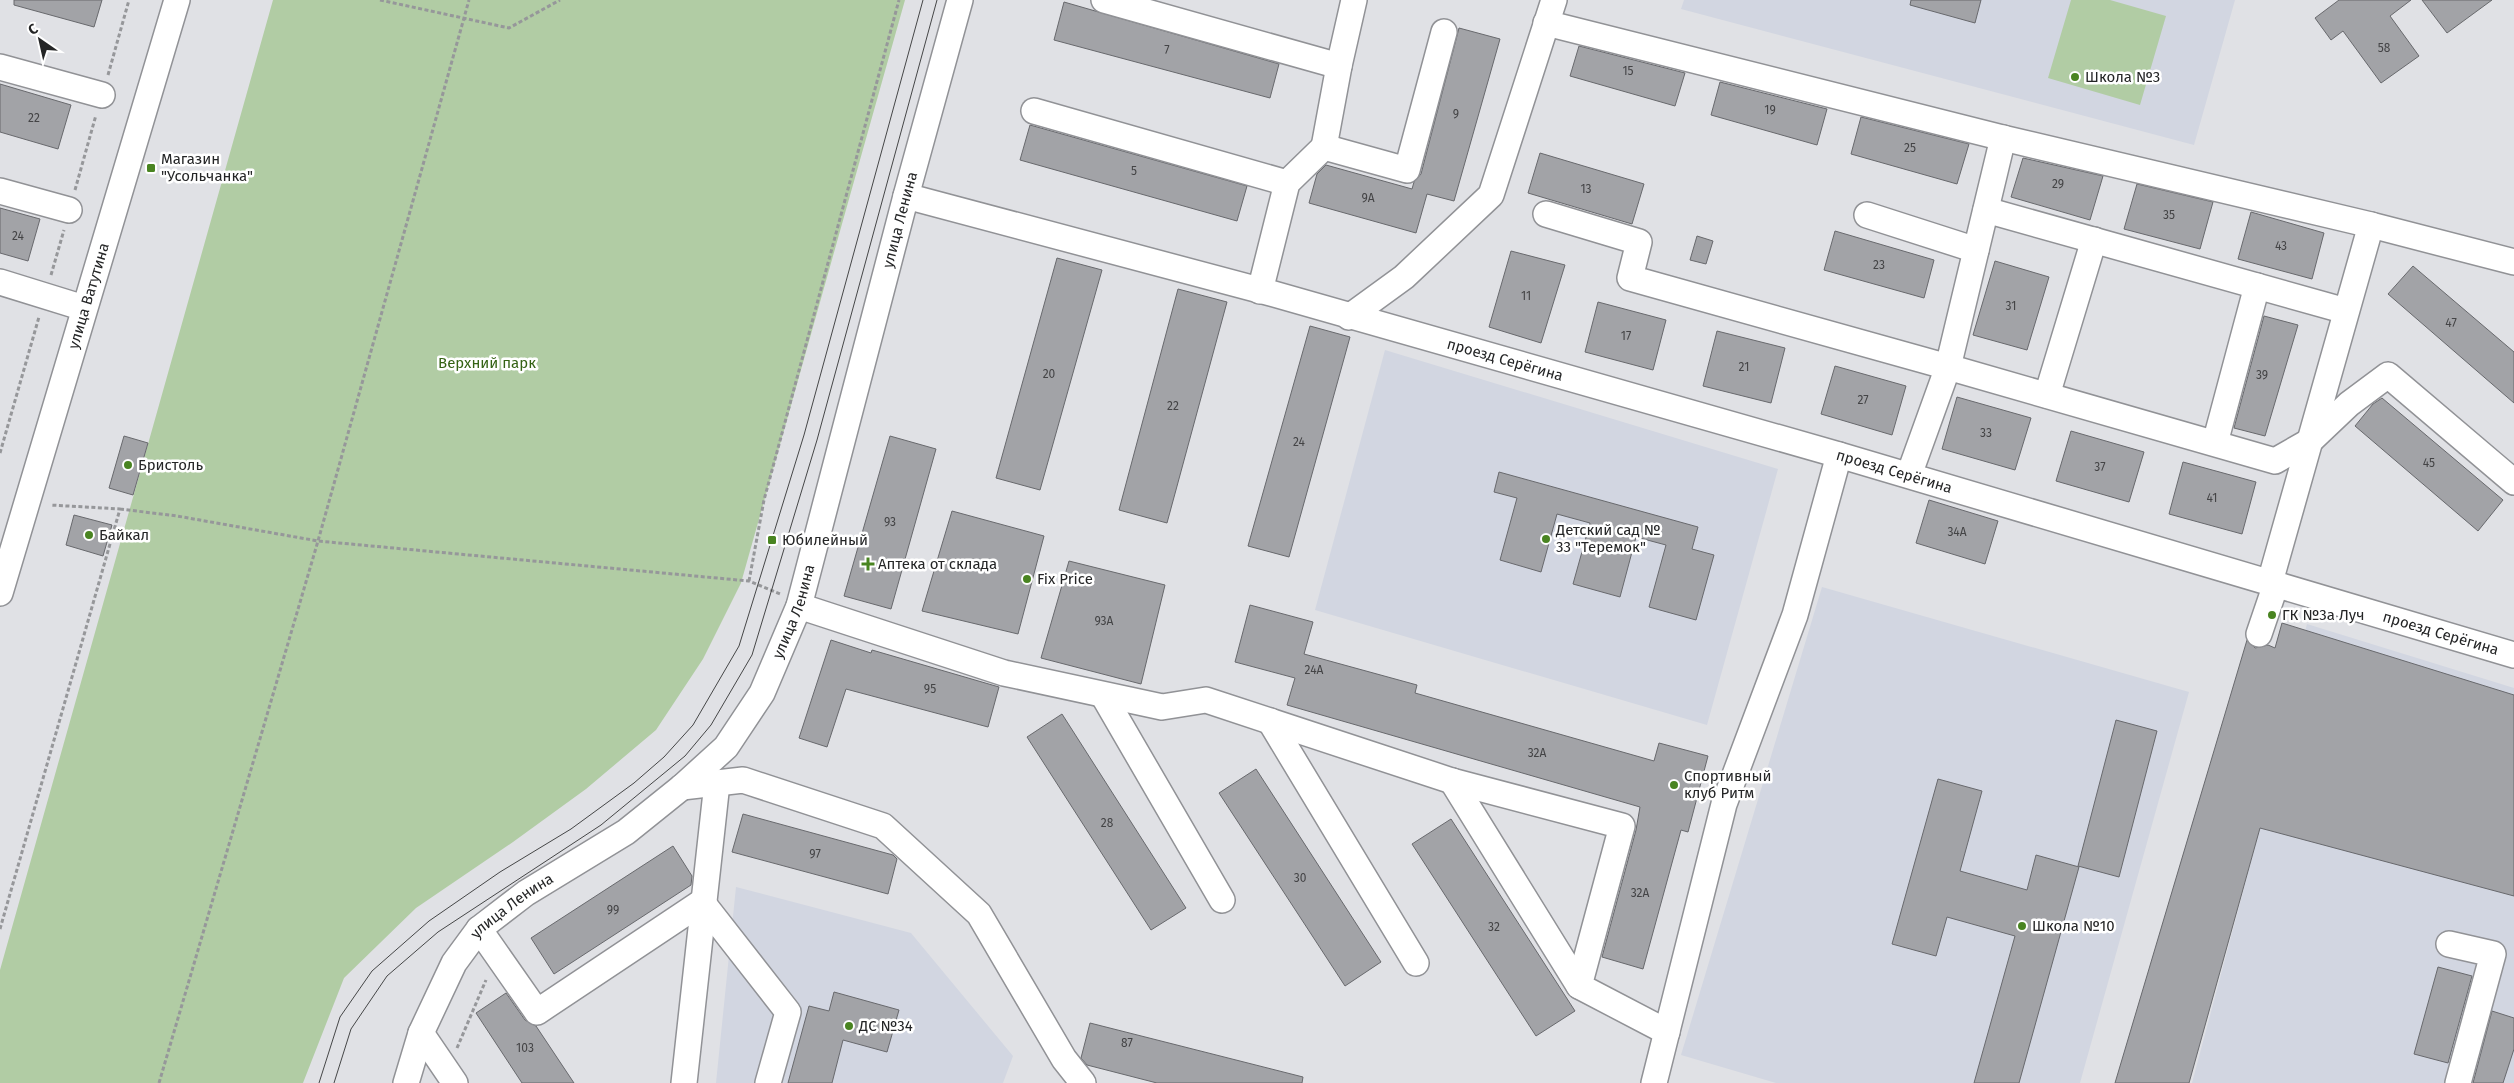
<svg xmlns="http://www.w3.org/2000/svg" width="2514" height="1083" font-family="'Fira Sans',sans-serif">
<rect width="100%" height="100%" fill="#e0e1e5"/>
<path fill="#d2d6e1" d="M1684 0H2235L2194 145 1681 9Z
M1385 350 1778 469 1707 725 1315 610Z
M1822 587 2189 692 2080 1083H1776L1681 1055Z
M2307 624 2514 688V1083H2192L2260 828 2259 807Z
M736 887 911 933 1013 1056 1003 1083H716Z"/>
<path fill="#b1cca4" d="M273 0H905L741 583 703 659 656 730 586 789 513 842 416 908 344 978 303 1083H0V970Z
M2071 0H2110L2166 16 2140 105 2048 78Z"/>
<path fill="#a2a3a7" stroke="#68696d" d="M14 0H102L94 27 14 5Z
M1911 0H1981L1975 23 1910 5Z
M2339 0H2411L2390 16 2419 56 2381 83 2343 31 2331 40 2315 18Z
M2422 0H2492L2447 33Z
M1064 2 1279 64 1270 98 1054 40Z
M1459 28 1500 39 1454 201 1427 194 1416 233 1309 203 1317 174 1326 165 1412 189 1414 182 1421 174Z
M1579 46 1685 73 1675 106 1570 76Z
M1720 82 1827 109 1817 145 1711 115Z
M0 84 71 105 58 149 0 132Z
M1861 117 1969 144 1957 184 1851 154Z
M1030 125 1247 186 1237 221 1020 160Z
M1540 153 1644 184 1632 224 1528 193Z
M2023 158 2103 176 2090 220 2011 197Z
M2137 184 2213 202 2200 249 2124 229Z
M0 208 40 219 28 261 0 253Z
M2251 212 2324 233 2312 279 2238 259Z
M1835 231 1934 260 1924 298 1824 270Z
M1697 236 1713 241 1706 264 1690 260Z
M1511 251 1565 265 1541 343 1489 327Z
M1057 258 1102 270 1040 490 996 478Z
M1995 261 2049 277 2027 350 1973 335Z
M2413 266 2514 352V403L2388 294Z
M1178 289 1227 302 1167 523 1119 510Z
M1598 302 1666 320 1653 370 1585 352Z
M2264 316 2298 325 2265 436 2234 428Z
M1310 326 1350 337 1289 557 1248 546Z
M1717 331 1785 348 1771 403 1703 386Z
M1835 366 1906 386 1892 435 1821 414Z
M1957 397 2031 418 2015 470 1942 449Z
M2382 398 2503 500 2478 531 2355 426 2373 404Z
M2071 431 2144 452 2129 502 2056 481Z
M124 436 148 443 133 495 109 488Z
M890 436 936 449 891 609 844 596Z
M2183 462 2256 482 2242 534 2169 514Z
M1499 472 1698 527 1692 549 1714 555 1696 620 1649 607 1666 545 1636 537 1620 597 1573 584 1590 523 1557 514 1541 572 1500 560 1517 498 1494 492Z
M1929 500 1998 521 1985 564 1916 543Z
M952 511 1044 536 1018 634 922 611Z
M74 515 112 525 103 556 66 545Z
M1069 561 1165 585 1141 684 1041 658Z
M1250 605 1313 622 1304 654 1417 685 1415 693 1654 761 1659 743 1708 756 1688 832 1681 830 1643 969 1602 957 1636 830 1640 807 1287 705 1295 678 1235 662Z
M2282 623 2514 695V896L2260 828 2189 1083H2115L2247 640 2255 648 2268 645 2275 648Z
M831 640 871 653 872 650 999 687 988 727 846 689 827 747 799 738Z
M1062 714 1186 908 1151 930 1027 737Z
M2116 720 2157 731 2119 877 2078 866Z
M1256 769 1381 962 1345 986 1219 793Z
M1938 779 1982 791 1960 871 2027 890 2036 855 2079 867 2019 1083H1974L2015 936 1947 917 1936 956 1892 944Z
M743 814 893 855 897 859 888 894 732 852Z
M1451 819 1575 1011 1536 1036 1412 844Z
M673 846 692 876 691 885 554 974 531 938Z
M2438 967 2472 976 2448 1063 2414 1054Z
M834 992 899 1010 887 1052 843 1040 832 1083H788L809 1006 829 1011Z
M506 993 525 1020 536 1026 574 1083H522L476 1013Z
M2492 1011 2514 1018V1049L2503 1083H2473Z
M1090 1023 1303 1077 1302 1083H1157L1087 1065 1081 1058Z"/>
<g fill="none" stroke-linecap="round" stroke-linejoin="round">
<defs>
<g id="minor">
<path d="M1104 0 1339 66"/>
<path d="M1546 23 2003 138 2371 225 2270 582"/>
<path d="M0 67 102 95"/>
<path d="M1034 111 1287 183"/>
<path d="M1324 147 1339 66 1354 0"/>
<path d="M0 191 69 210"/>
<path id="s1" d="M906 196 1274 294 1839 455 2514 655"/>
<path d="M1986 210 2346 311"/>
<path d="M1546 214 1639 242 1630 278 1948 367 2003 138"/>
<path d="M1867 215 1976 250"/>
<path d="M2371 225 2514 262"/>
<path d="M0 282 84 308"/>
<path d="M1260 291 1287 183 1324 147 1407 170 1444 32"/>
<path d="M1349 317 1404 277 1491 195 1554 0"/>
<path d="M2047 395 2094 240"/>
<path d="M2215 443 2257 286"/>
<path d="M1909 475 1948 367 2275 461 2310 441 2349 404 2388 375 2514 482"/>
<path id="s2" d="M0 593 177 0"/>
<path d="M799 606 1004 673 1162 707 1206 700 1452 781 1622 826 1579 986 1667 1032"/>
<path d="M2259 634 2276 584"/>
<path d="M1103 695 1222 900"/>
<path d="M1270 721 1416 963"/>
<path d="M1452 781 1579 986"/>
<path d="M682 787 743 780 883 826 979 914 1064 1059 1083 1083"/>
<path d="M479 929 537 1012 702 902 788 1012 768 1083"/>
<path d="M2449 944 2493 954 2458 1083"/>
<path d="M421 1033 455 1083"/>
<path id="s3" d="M406 1083 421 1033 454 963 479 929 526 893 626 832 682 787 726 747 762 693 799 606 906 196 960 0"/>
<path d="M684 1083 717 783"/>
<path d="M1654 1083 1724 804 1795 615 1839 455"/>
</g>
</defs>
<use href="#minor" stroke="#919296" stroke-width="28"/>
<path stroke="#96979a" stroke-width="3" stroke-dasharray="4 2.5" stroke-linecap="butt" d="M380 0 509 28 560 0
M108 75 129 0
M75 190 96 115
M51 275 64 230
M0 453 39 317
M120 509 177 516 318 541 749 581 780 594
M749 581 764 500 899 0
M0 929 120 509 50 505
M457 1048 486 980
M159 1083 318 541 469 0"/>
<use href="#minor" stroke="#fff" stroke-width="25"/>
<path stroke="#454647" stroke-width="1" d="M319 1083 340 1017 372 971 429 921 500 872 571 829 634 783 664 757 693 725 739 646 804 435 923 0
M334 1083 351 1029 387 976 438 932 601 825 685 756 711 725 752 655 817 440 937 0"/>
</g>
<g fill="#498421" stroke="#fff" stroke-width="2">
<circle cx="2075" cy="77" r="5"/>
<rect x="146" y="163" width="10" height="10" rx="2.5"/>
<circle cx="128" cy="465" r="5"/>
<circle cx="89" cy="535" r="5"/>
<circle cx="1546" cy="539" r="5"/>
<rect x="767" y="535" width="10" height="10" rx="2.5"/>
<path d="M865.5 556.5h5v5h5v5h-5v5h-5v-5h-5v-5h5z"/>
<circle cx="1027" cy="579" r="5"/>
<circle cx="2272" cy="615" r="5"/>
<circle cx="1674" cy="785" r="5"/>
<circle cx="2022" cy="926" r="5"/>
<circle cx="849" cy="1026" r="5"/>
</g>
<g text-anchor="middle" stroke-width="5" stroke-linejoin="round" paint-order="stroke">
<g font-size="12" fill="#444446">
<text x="2384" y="52">58</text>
<text x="1167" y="54">7</text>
<text x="1628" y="75">15</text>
<text x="1770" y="114">19</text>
<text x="1456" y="118">9</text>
<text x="34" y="122">22</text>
<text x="1910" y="152">25</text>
<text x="1134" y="175">5</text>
<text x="2058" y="188">29</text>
<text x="1586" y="193">13</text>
<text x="1368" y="202">9А</text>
<text x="2169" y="219">35</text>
<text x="18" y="240">24</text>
<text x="2281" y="250">43</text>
<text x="1879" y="269">23</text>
<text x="1526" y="300">11</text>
<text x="2011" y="310">31</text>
<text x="2451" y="327">47</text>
<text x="1626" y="340">17</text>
<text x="1744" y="371">21</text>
<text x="1049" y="378">20</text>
<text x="2262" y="379">39</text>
<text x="1863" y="404">27</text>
<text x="1173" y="410">22</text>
<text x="1986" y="437">33</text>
<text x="1299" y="446">24</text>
<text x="2429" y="467">45</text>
<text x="2100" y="471">37</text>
<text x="2212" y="502">41</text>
<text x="890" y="526">93</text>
<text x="1957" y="536">34А</text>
<text x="1104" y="625">93А</text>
<text x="1314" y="674">24А</text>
<text x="930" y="693">95</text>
<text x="1537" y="757">32А</text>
<text x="1107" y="827">28</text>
<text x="815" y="858">97</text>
<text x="1300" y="882">30</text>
<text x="1640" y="897">32А</text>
<text x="613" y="914">99</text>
<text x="1494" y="931">32</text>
<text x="1127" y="1047">87</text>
<text x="525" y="1052">103</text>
</g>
<g font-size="15" fill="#242526" stroke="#fff" text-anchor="start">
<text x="2085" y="82">Школа №3</text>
<text x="161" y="164">Магазин<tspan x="161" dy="17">"Усольчанка"</tspan></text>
<text x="138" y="470">Бристоль</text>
<text x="1556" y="535">Детский сад №<tspan x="1556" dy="17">33 "Теремок"</tspan></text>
<text x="99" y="540">Байкал</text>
<text x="782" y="545">Юбилейный</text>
<text x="878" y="569">Аптека от склада</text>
<text x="1037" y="584">Fix Price</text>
<text x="2282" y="620">ГК №3а Луч</text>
<text x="1684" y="781">Спортивный<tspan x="1684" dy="17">клуб Ритм</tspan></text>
<text x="2032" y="931">Школа №10</text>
<text x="859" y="1031">ДС №34</text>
</g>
<g font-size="15" fill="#242526" stroke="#fff">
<text dy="5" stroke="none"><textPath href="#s3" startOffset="1038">улица Ленина</textPath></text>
<text dy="5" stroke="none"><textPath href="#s2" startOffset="310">улица Ватутина</textPath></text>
<text dy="5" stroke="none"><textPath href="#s1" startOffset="621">проезд Серёгина</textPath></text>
<text dy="5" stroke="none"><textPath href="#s1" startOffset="1026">проезд Серёгина</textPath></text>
<text dy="5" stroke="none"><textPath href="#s3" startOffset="632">улица Ленина</textPath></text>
<text dy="5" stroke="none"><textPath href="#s1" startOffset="1596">проезд Серёгина</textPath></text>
<text dy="5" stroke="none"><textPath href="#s3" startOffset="212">улица Ленина</textPath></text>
</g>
<g font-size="15" fill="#346214" stroke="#fff">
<text x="487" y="368">Верхний парк</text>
</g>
</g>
<g transform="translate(40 40) rotate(326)" stroke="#ffffff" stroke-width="4" paint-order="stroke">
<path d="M0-4L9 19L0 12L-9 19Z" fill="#242526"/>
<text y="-8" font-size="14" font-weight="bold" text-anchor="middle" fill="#242526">С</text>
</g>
</svg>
